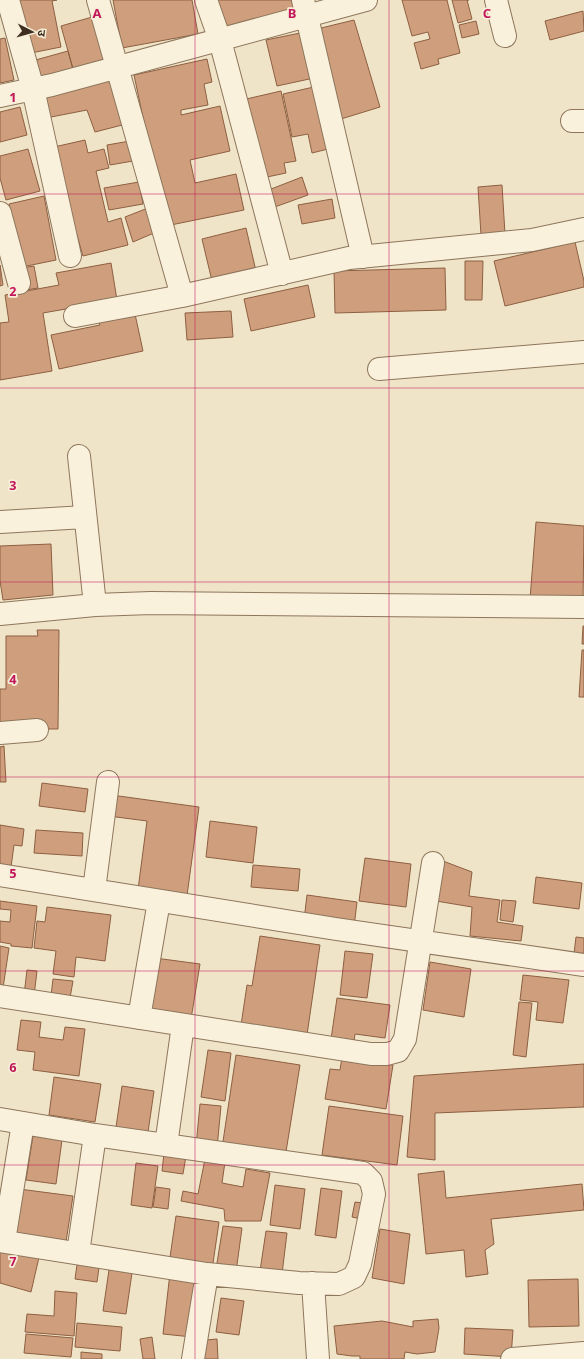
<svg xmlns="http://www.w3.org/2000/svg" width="584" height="1359" font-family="Georgia,'Noto Sans Devanagari',serif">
<rect width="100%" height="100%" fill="#f0e4c8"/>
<path fill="#cf9f7d" stroke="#8d5f41" d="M18 0H57L52 1 61 47 26 54Z
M113 0H192L198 34 122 48Z
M217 0H294L297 11 224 30Z
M402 0H447L460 53 438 59 439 64 421 69 414 43 430 39 428 32 412 36Z
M452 0H469H467L472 19 458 23Z
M583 11 584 31 550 40 545 21Z
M99 15 109 58 73 69 61 26Z
M354 20 380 107 341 119 317 29Z
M476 21 479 34 462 38 459 25Z
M305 32 314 78 277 86 266 40Z
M5 38 14 80 0 83V39Z
M68 51 74 73 38 83 32 61Z
M207 59 212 82 204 84 208 105 181 110V115L220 106 230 151 190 160 195 183 236 174 244 210 166 226 134 75Z
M119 77 130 123 95 132 87 110 46 118 42 91Z
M318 86 332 148 312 153 308 134 292 137 283 94Z
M281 91 296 161 284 163 286 173 267 177 264 162 257 163 242 100Z
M20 107 27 135 0 142V112Z
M85 140 88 153 104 149 109 168 96 171 108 222 121 218 128 245 83 256 76 232 73 229 54 147Z
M130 141 133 161 110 165 107 145Z
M28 149 40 191 6 200 0 178V156Z
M302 177 308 195 272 208 266 191Z
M139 182 143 204 109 210 104 188Z
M502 185 505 234 481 235 478 187Z
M44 196 56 260 22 267 9 204Z
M332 199 335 218 302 224 298 205Z
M153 206 161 230 133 242 125 217Z
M246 228 256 271 212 281 202 239Z
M575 242 584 281V287L505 306 494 261Z
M465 261H483L482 300H465Z
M111 263 117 300 43 313 52 371 0 380V323L9 322 5 295 59 285 56 273Z
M0 265 3 285 0 286Z
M34 266 38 288 26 290 22 268Z
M445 268 446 310 335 313 334 271Z
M308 285 315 317 251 331 244 299Z
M231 311 233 337 187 340 185 313Z
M135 314 143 351 59 369 51 335 100 325 99 322Z
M536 522 584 526 583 602 530 599Z
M51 544 53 595 3 600 0 581V546Z
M583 626H584V644H582Z
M37 630H59L58 729H0V689H6V636H38Z
M582 650H584V697H579Z
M4 746 6 782H0V747Z
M42 783 88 789 85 812 39 806Z
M104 794 199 807 186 903 137 897 147 821 101 815Z
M210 821 257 827 253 863 206 857Z
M0 825 24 829 22 846 14 845 11 867 0 865Z
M36 830 83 833 82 856 34 853Z
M365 858 411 864 406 907 359 901Z
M435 858 472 872 469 896 500 900 497 922 523 926 521 941 470 936 472 907 430 900Z
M253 865 300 869 298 891 251 887Z
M536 877 582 883 579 909 533 903Z
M307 895 357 902 354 927 304 920Z
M502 900 516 901 513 922 500 920Z
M0 901 37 906 32 948 11 946V944L0 942V921L10 922 11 910 0 909Z
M47 907 111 915 105 961 76 957 74 977 53 974 56 951 34 948 37 921 45 922Z
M260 936 320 945 306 1042 240 1032 247 985 252 986Z
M576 937 584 938V964L573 962Z
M0 946 9 948 3 988 0 987Z
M345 951 373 954 367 998 340 995Z
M155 958 200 964 191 1019 148 1013Z
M430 962 471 969 464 1017 423 1010Z
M27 970 37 971 34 996 24 995Z
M523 975 569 980 563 1023 536 1020 538 1002 520 1000Z
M53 979 73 981 70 998 51 996Z
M337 998 390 1005 385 1038 355 1034 353 1049 330 1046Z
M519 1002 532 1003 526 1057 513 1055Z
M21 1020 41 1022 39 1037 63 1040 65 1027 85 1029 79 1076 33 1070 35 1052 17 1050Z
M208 1050 231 1053 225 1101 201 1097Z
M236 1055 300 1065 285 1158 222 1148Z
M342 1057 393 1065 386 1109 325 1099 330 1069 340 1070Z
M584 1064V1107L435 1113V1160L407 1157 414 1076Z
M54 1077 101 1084 95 1122 49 1115Z
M122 1086 154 1091 147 1139 115 1134Z
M200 1104 221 1106 217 1148 196 1146Z
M329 1106 403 1116 397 1165 322 1155Z
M33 1136 62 1140 56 1184 26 1180Z
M164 1153 186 1156 183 1174 162 1171Z
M205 1159 225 1162 222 1183 243 1187 246 1169 270 1173 261 1221H225L224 1209 181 1201 183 1191 198 1194Z
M136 1163 158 1166 152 1208 131 1205Z
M444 1171 446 1198 582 1184 584 1210 491 1219 494 1244 485 1250 488 1274 466 1277 464 1250 426 1254 418 1174Z
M275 1185 305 1189 300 1229 270 1225Z
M156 1187 170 1189 168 1209 153 1207Z
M321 1188 342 1191 336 1238 315 1235Z
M19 1189 73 1196 66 1242 13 1234Z
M355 1202 363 1203 361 1219 352 1217Z
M176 1216 219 1222 212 1270 169 1264Z
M223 1226 242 1228 236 1272 216 1269Z
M380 1229 410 1234 404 1284 372 1278Z
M266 1231 287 1233 282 1274 260 1271Z
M0 1243 40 1253 31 1292 0 1283Z
M78 1258 100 1261 97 1282 75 1279Z
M110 1263 133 1266 126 1314 103 1311Z
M170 1273 199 1277 192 1337 163 1334Z
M578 1279 579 1326 529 1327 528 1280Z
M55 1291 77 1293 74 1336 25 1332 27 1314 54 1316Z
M221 1298 244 1301 239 1335 216 1332Z
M438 1319 439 1328 435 1352 417 1354 405 1352 404 1359H360V1356H352L337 1354 334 1326 382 1321 413 1327V1321Z
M77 1323 122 1327 120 1351 75 1347Z
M465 1328 513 1330 511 1357 464 1354Z
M26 1334 73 1338 71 1357 24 1353Z
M152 1337 155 1359H143L140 1339Z
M217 1339 218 1359H197L196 1341Z
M81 1352 102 1354V1359H81Z"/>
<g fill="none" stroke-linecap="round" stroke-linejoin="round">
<defs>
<path id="minor" d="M8 0 33 89 70 256
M98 0 182 296 349 258 532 240 584 229
M206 0 220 40 282 274
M303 0 363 257
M496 0 505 36
M0 96 52 85 366 0
M572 121H584
M0 213 19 283
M75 316 182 296
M379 369 584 352
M79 456 95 605
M0 522 85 517
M0 614 95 605 151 603 584 607
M0 733 37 730
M0 875 336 929 584 965
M94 890 108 782
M0 996 371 1054H387L398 1051 405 1039 433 863
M139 1018 159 901
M0 1119 95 1135 363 1173 371 1181 374 1194 360 1264 354 1277 339 1284 299 1283 207 1274 0 1241
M166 1145 183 1025
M4 1241 23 1123
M78 1253 95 1135
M313 1283 318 1359
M193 1359 207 1274
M512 1359 584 1353"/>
</defs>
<use href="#minor" stroke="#8d765c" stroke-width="24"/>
<use href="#minor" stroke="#faf1dc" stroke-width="22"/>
</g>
<path fill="none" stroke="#c2185b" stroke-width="1" stroke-opacity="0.55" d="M195 0V1359M389 0V1359M0 194H584M0 388H584M0 582H584M0 777H584M0 971H584M0 1165H584"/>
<g font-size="13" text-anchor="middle" font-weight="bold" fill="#c2185b" stroke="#f7eed8" stroke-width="3.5" stroke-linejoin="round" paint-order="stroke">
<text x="97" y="18">A</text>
<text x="292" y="18">B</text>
<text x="487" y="18">C</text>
<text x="13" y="102">1</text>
<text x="13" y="296">2</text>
<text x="13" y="490">3</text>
<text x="13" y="684">4</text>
<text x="13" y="878">5</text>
<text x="13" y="1072">6</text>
<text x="13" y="1266">7</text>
</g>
<g transform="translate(32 32) rotate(96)" stroke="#f7eed8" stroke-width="3" paint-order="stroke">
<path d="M0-3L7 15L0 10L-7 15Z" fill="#3d2e20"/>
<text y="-6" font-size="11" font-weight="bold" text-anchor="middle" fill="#3d2e20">उ</text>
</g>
</svg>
